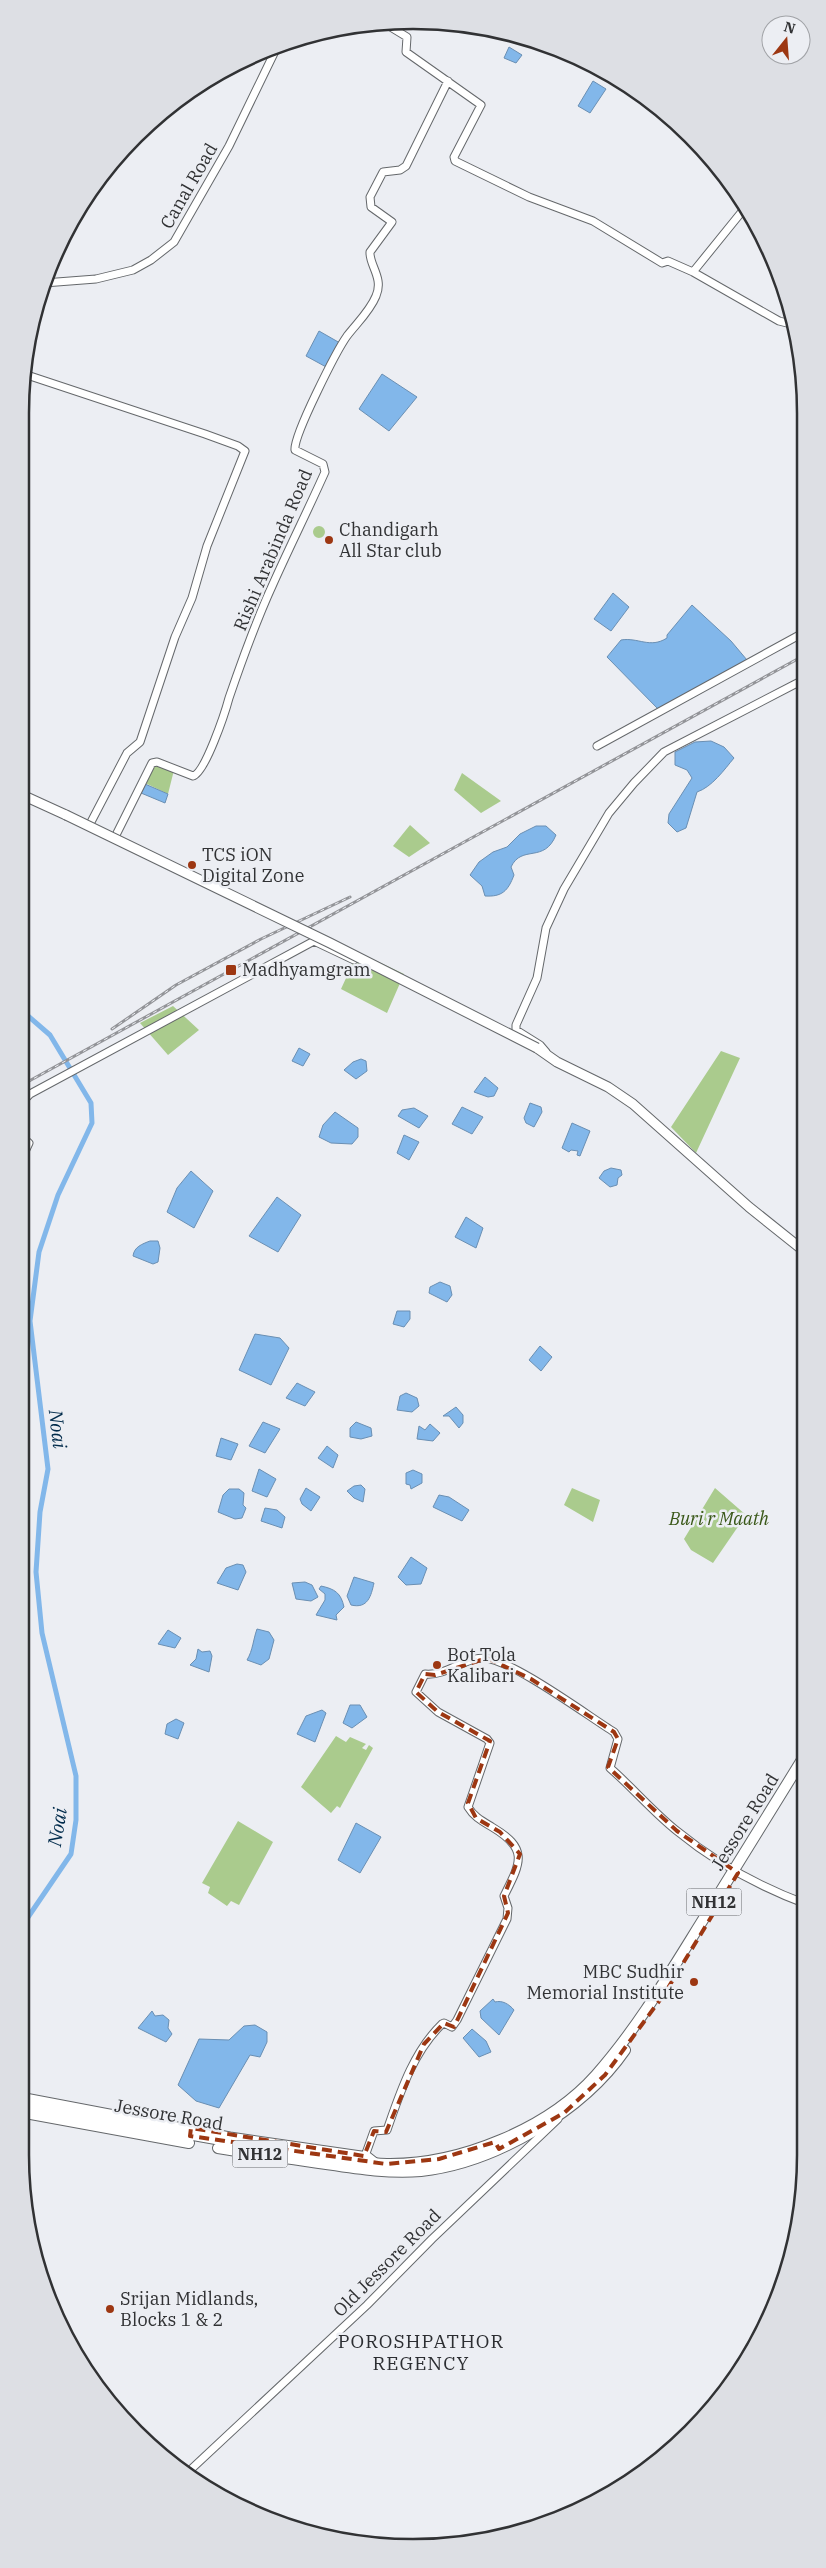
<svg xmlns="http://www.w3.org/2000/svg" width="826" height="2568" font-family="'IBM Plex Serif',serif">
<rect width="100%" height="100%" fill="#eceef3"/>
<path fill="#aacb8d" d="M313 532a6 6 0 1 1 12 0a6 6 0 1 1-12 0Z
M155 764 174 770 168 794 145 783Z
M462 773 501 801 481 813 454 790Z
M410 825 430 843 409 857 393 846Z
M358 952 404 974 387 1013 341 989Z
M173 1006 199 1030 168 1055 140 1023Z
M721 1051 740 1058 696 1153 671 1127Z
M572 1488 600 1500 593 1522 564 1505Z
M715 1488 746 1515 713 1563 691 1550 684 1539Z
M336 1736 346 1742 350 1737 366 1744 362 1748 366 1750 369 1745 373 1748 340 1808 337 1806 331 1813 301 1787Z
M238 1821 273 1842 239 1905 231 1901 227 1906 208 1893 210 1887 202 1883Z"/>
<path fill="#82b7ea" stroke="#6a8fb3" d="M509 47 522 55 516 63 504 58Z
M593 81 606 89 590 113 578 106Z
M319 331 340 343 328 368 306 356Z
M382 374 417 397 389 431 359 409Z
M613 593 629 607 611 631 594 619Z
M692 605 731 641 747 660 659 710 607 657 621 640C638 637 650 649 667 638V635Z
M711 741 724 747 734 758C724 770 712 787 697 792L686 828 677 832 668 823 669 814 692 778 687 770 675 765V752L695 742Z
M145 784 168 794 165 803 141 793Z
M536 826H546L556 835C544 864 522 844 511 867L514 875C508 891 502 897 485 896L482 886 470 875 479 862 493 852 507 847 520 834Z
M299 1048 310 1054 303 1066 292 1061Z
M361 1059 366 1061 367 1071 356 1079 344 1070 353 1062Z
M485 1077 498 1088 494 1096 488 1097 474 1092Z
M530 1103 541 1107 542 1112 534 1127 526 1123 524 1118Z
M462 1107 483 1117 472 1134 452 1124Z
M414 1108 428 1116 419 1128 398 1116 402 1110Z
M335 1112 358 1128V1137L352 1144 331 1143 319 1137 323 1125Z
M572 1123 590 1131 580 1156 577 1155 578 1151 571 1150 569 1152 562 1148Z
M404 1135 419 1142 409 1160 397 1153Z
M611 1168 621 1170 622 1175 618 1178 617 1185 610 1187 599 1178 604 1171Z
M191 1171 213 1191 194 1228 167 1212 177 1188Z
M277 1197 301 1215 278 1252 249 1236Z
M466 1217 483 1228 476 1248 455 1237Z
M150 1241H158L160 1248 158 1262 153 1264 133 1256C134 1247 142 1244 150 1241Z
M440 1282 450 1286 452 1295 447 1302 429 1293 430 1287Z
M397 1311H410V1319L404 1327 393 1324Z
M255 1334 280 1338 289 1348 271 1385 239 1370Z
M540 1346 552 1357 541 1371 529 1360Z
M297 1383 315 1392 305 1406 286 1398Z
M406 1393 417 1398 419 1406 412 1412 397 1410 400 1396Z
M456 1407 463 1415V1423L459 1428 449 1416H443Z
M263 1422 280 1429 265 1453 249 1446Z
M356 1422 371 1428 372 1436 361 1439 350 1437V1428Z
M430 1424 440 1433 433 1441 417 1439 419 1426 425 1430Z
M221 1438 238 1444 231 1460 216 1456Z
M327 1446 338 1455 333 1468 318 1458Z
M259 1469 276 1479 267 1497 252 1491Z
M413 1470 422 1474V1483L411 1489 410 1485 406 1484V1473Z
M361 1485 365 1489 363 1502 354 1498 347 1491 354 1486Z
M306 1488 320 1497 311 1511 302 1504 300 1499Z
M229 1489H239L244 1493 243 1505 246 1508 242 1518 235 1519 218 1512 223 1495Z
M439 1495 449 1497 469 1510 462 1521 433 1507Z
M265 1508 277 1510 285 1517 282 1528 261 1521Z
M411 1557 427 1568 421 1584 406 1585 398 1577Z
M237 1564 243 1565 246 1572 238 1590 217 1583 226 1568Z
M354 1577 374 1583C371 1596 368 1609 351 1605L347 1596Z
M305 1582 312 1585 318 1597 311 1601 296 1599 292 1583Z
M321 1586C335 1589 341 1593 344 1607L336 1615 337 1620 316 1615 325 1600V1594L319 1589Z
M257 1629 269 1632 274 1640 269 1659 261 1665 247 1660C253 1650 253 1640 257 1629Z
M168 1630 181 1638 175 1648 158 1644Z
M198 1649 202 1652 210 1651 212 1656 209 1672 190 1665 196 1659Z
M350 1705H360L367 1717 352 1728 343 1723Z
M322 1710 326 1713 315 1742 297 1734 306 1716Z
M176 1719 184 1723 178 1739 165 1734 167 1724Z
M356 1823 381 1837 360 1873 338 1860Z
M493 1999 495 2002C502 2000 509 2004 514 2010L499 2035 481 2018 480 2011Z
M152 2011 155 2016 163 2015 169 2020 168 2028 172 2034 166 2042 138 2028Z
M255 2025 267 2032V2042L260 2057 250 2055 219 2108 196 2101 178 2085 199 2039 229 2040 244 2026Z
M472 2029 486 2041 491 2052 479 2057 463 2038Z"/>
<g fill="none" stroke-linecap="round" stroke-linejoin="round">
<path stroke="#82b7ea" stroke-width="5" d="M20 1009 50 1035 91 1103 92 1123 58 1195 39 1252 30 1321 48 1469 40 1512 36 1572 42 1633 76 1776V1820L71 1854 20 1929"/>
<defs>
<path id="minor" d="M384 23 407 37 406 52 481 105 454 157 455 161 529 197 593 221 662 263 668 261 693 272 744 209
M693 272 779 321 791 324
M44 283 96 279 133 270 151 260 174 242 229 146 278 45
M24 374 205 434 238 446 245 451 207 546 192 598 175 637 140 742 127 753 91 822
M597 746 803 633
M116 835 152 763 157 762 193 776C205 773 225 713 229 698 242 660 256 621 273 584 290 546 308 510 325 472L323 464 295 450C293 436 337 350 347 336 357 323 370 311 376 296 384 278 369 265 370 252L392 222 371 207 370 197 383 172 400 170 406 166 448 81
M546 1052 540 1045 516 1030V1025L537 978 546 928 564 889 609 813 634 783 664 752 803 680
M20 1104 30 1094 314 941 354 960
M20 1135 29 1143 20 1162
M20 2096 230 2136 368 2156 377 2163
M365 2156 374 2131 387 2130C400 2093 413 2052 442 2024L444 2023 452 2027 457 2020 507 1919 508 1908 504 1896C521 1862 529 1849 492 1827 482 1821 474 1817 468 1807L490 1743 487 1739 438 1712 416 1692 425 1674C447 1676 463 1658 483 1658 510 1658 588 1716 614 1732L618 1739 610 1768C633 1788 654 1813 677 1831 715 1862 760 1887 806 1904
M186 2474 367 2305 432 2239 558 2119"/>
<path id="major" d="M20 794 66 815
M537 1048 557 1062 608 1087 633 1104 749 1207 804 1251"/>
<path id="highway" d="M20 2104C110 2118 199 2138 289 2151 321 2156 354 2163 387 2164 459 2165 548 2129 596 2075 641 2024 675 1964 711 1907 742 1856 774 1806 805 1755
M20 2112 189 2143
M218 2148C252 2154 286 2158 319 2163 353 2168 388 2174 421 2171 495 2163 583 2111 625 2050"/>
</defs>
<use href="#minor" stroke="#65686b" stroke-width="9"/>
<use href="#major" stroke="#65686b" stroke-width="11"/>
<use href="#highway" stroke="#65686b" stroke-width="12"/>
<use href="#minor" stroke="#fff" stroke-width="7"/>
<use href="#major" stroke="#fff" stroke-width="9"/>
<use href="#highway" stroke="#fff" stroke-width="10"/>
<defs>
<path id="rail" d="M112 1029 176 985 261 939 350 897
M20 1086 803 656"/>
</defs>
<use href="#rail" stroke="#939498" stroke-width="3"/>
<use href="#rail" stroke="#eceef3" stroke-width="1" stroke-dasharray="4" stroke-linecap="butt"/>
<defs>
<path id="major-bridge" d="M66 815 330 943 537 1048"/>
</defs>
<use href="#major-bridge" stroke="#65686b" stroke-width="11" stroke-linecap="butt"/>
<use href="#major-bridge" stroke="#fff" stroke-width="9"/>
</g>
<path fill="none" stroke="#9d3712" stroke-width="4" stroke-dasharray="10 6" stroke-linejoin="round" d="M487 1658 531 1679 614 1732 618 1739 608 1767 677 1831 738 1873 665 1993 605 2075 564 2113 499 2149 495 2142 439 2159 386 2164 190 2136 191 2128 364 2156 374 2131 386 2132 424 2044 444 2023 454 2027 508 1913 504 1896 520 1854 500 1832 476 1818 468 1803 490 1741 438 1712 416 1692 425 1674 435 1675Z"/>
<g fill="#9d3712" stroke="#eceef3" stroke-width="2">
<circle cx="329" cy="540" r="5"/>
<circle cx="192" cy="865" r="5"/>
<rect x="225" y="964" width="12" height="12" rx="2.5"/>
<circle cx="437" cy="1665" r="5"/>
<circle cx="694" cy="1982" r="5"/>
<circle cx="110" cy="2309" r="5"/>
</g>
<g text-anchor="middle" stroke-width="5" stroke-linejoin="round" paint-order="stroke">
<g fill="#eceef3" stroke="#696a6d" stroke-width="1">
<rect x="686.5" y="1888.5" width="55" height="27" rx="4"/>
<rect x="232.5" y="2140.5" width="55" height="27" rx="4"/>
</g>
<g font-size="16" font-weight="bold" fill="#313234">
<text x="714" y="1908">NH12</text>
<text x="260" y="2160">NH12</text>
</g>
<g font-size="18" fill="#313234" stroke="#eceef3">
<text transform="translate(189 186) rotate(-60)" y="6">Canal Road</text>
<text transform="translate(273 550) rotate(-67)" y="6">Rishi Arabinda Road</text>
<text transform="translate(745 1822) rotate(-58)" y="6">Jessore Road</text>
<text transform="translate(169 2115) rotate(10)" y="6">Jessore Road</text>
<text transform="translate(387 2263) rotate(-45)" y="6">Old Jessore Road</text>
</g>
<g font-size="18" fill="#313234" stroke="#eceef3" text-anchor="start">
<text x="339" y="536">Chandigarh<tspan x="339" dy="21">All Star club</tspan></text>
<text x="202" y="861">TCS iON<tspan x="202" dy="21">Digital Zone</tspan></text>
<text x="242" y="976">Madhyamgram</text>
<text x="447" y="1661">Bot Tola<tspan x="447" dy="21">Kalibari</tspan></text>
<text x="684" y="1978" text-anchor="end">MBC Sudhir<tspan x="684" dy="21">Memorial Institute</tspan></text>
<text x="120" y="2305">Srijan Midlands,<tspan x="120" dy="21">Blocks 1 &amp; 2</tspan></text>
</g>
<g font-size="18" font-style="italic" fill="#395717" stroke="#eceef3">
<text x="719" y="1525">Buri r Maath</text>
</g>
<g font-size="19" font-style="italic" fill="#012b4b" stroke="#eceef3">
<text transform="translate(58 1429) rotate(83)" y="7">Noai</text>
<text transform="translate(57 1827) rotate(-81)" y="7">Noai</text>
</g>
<g font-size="19" letter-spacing="1" fill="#2c2e32" stroke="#eceef3">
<text x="421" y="2348">POROSHPATHOR<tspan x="421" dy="22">REGENCY</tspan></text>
</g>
</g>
<path d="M0 0H826V2568H0ZM413 29H413A384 384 0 0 1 797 413V2155A384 384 0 0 1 413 2539H413A384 384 0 0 1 29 2155V413A384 384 0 0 1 413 29Z" fill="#dddfe4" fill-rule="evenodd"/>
<path fill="none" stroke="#313234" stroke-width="2.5" d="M413 29H413A384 384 0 0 1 797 413V2155A384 384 0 0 1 413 2539H413A384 384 0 0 1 29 2155V413A384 384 0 0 1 413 29Z"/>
<g transform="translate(786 40) rotate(17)"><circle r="24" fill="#eceef3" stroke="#a1a3a7"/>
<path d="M0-4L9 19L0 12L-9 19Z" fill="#9d3712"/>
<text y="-8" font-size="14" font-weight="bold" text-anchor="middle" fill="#313234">N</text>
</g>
</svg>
